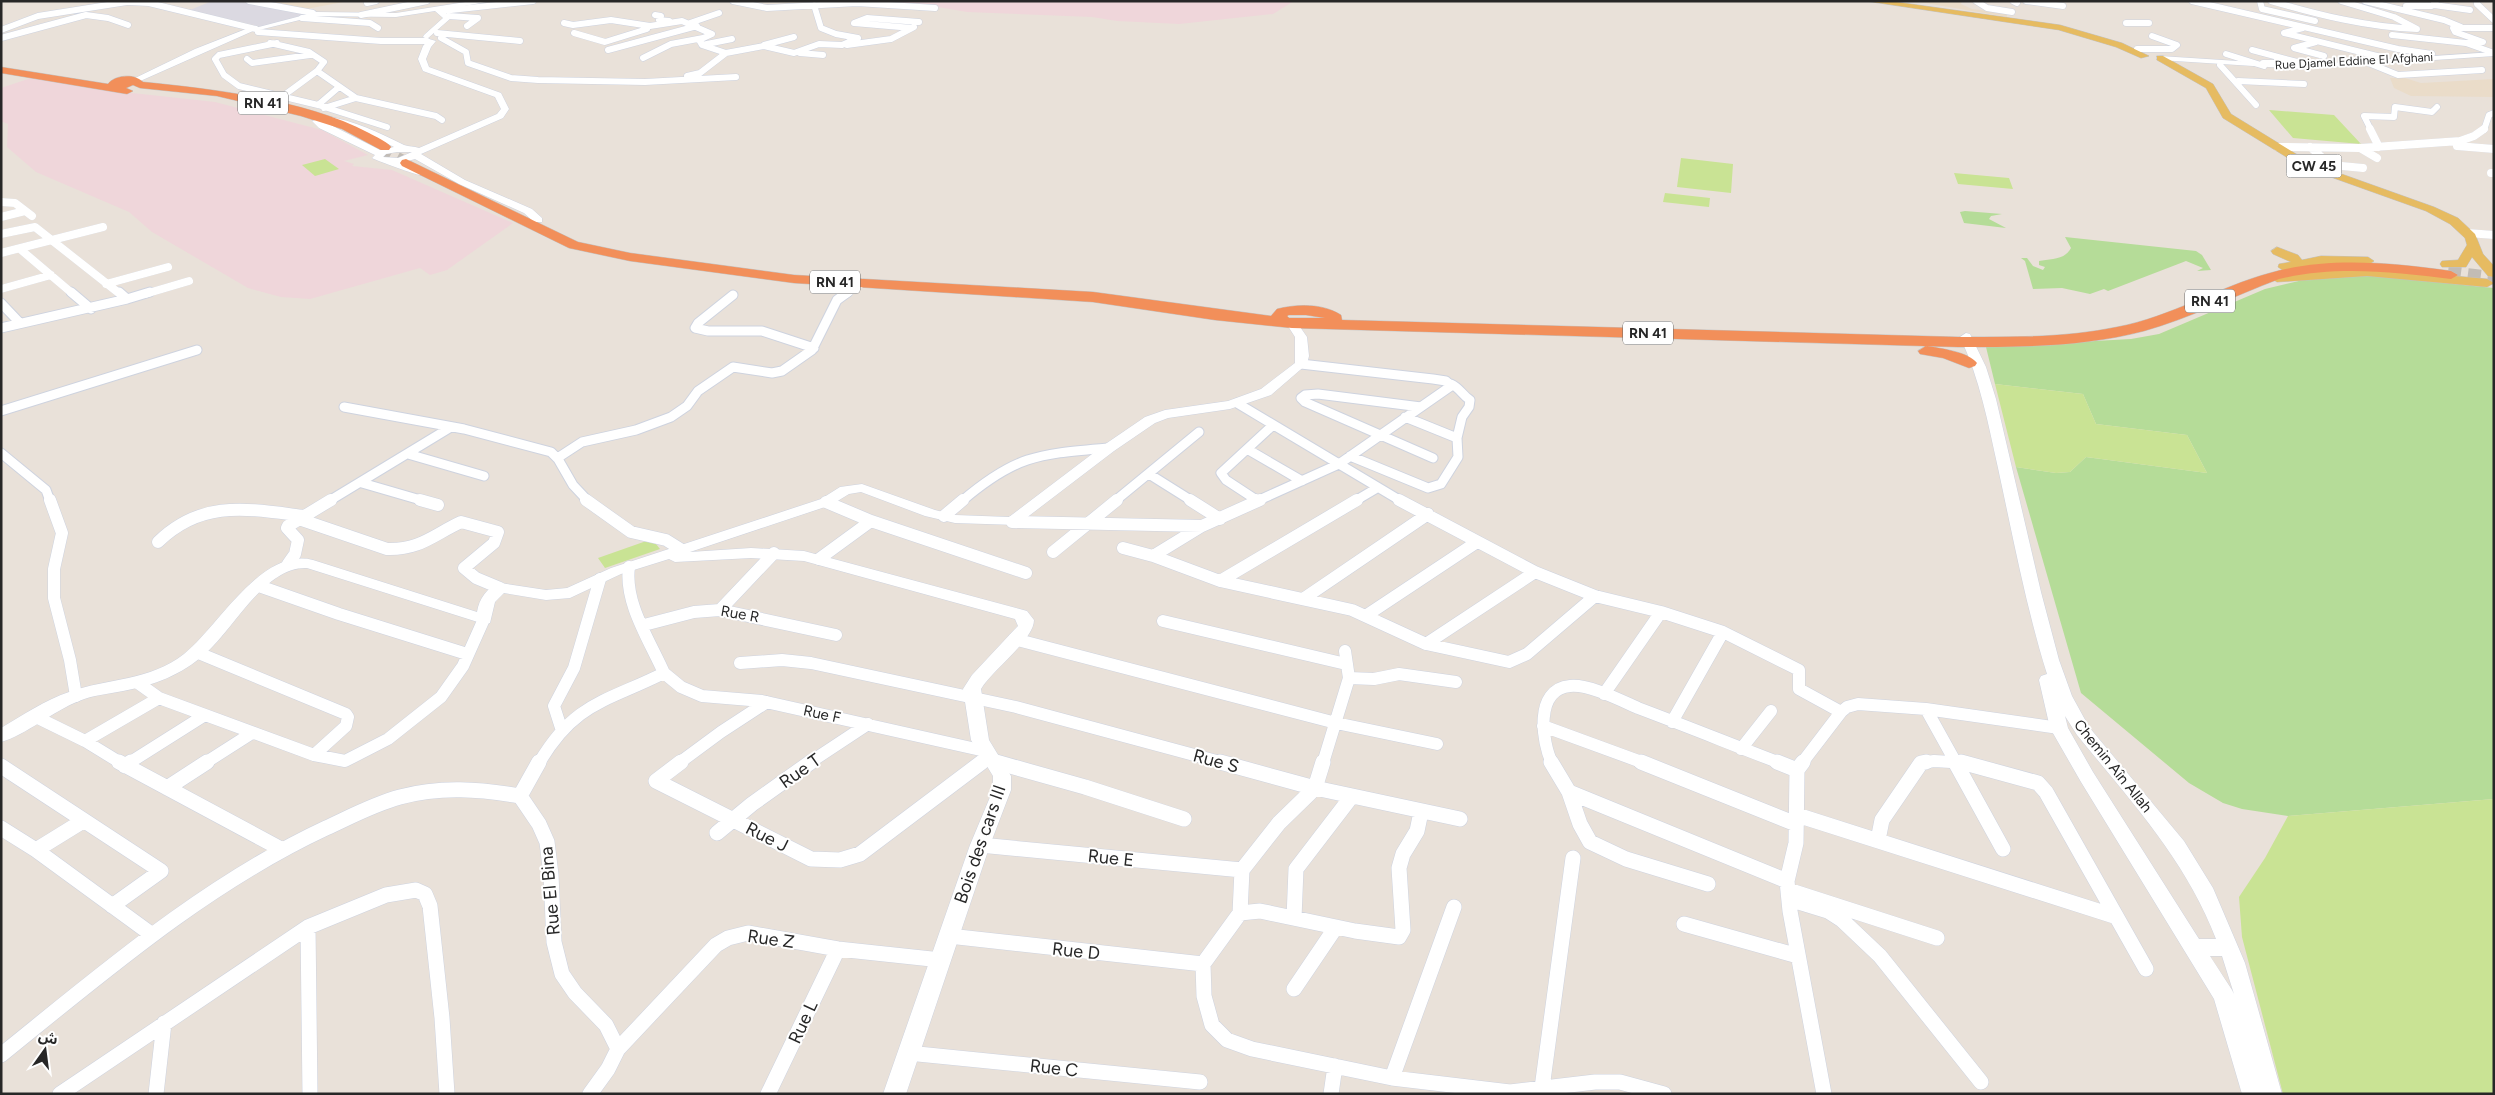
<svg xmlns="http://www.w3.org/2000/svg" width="2495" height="1095" font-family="Figtree,'Noto Sans Arabic',sans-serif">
<rect width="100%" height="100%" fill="#e9e1d9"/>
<path fill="#dbd9e1" d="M212 1H238L308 14 263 27 190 10Z"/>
<path fill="#eadcc9" d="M273 1H349L306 9 269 3Z
M1914 1H1962L1961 4 1972 9 2007 13V17Z
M2390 78H2405L2421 83 2494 79V97L2411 96 2394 88Z"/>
<path fill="#efd6da" d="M869 1H1294L1273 14 1179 24 1117 21 1092 17 967 12 932 6Z
M31 78 114 91 215 102 322 130 368 155 344 161 354 164 352 166 392 170 513 223 447 270 430 275 420 268 310 299 281 297 248 288 152 232 129 212 36 172 7 147 8 124 1 121V88Z"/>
<path fill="#b5dc98" d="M1965 211 2002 214 1991 216 1989 219 2006 228 1964 223 1960 212Z
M2065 237 2196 251 2202 255 2211 270 2197 271 2203 268 2186 261 2108 291 2104 289 2090 294 2062 288 2033 289 2025 261 2021 258H2027L2033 266 2043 270 2045 267 2039 265V261C2050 259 2065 260 2071 248Z
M2364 275 2494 288V799L2288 816 2242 809 2223 803 2189 783 2081 693 2016 467 2056 473 2070 472 2086 457 2207 473 2187 435 2096 424 2083 394 1995 384 1986 347 2131 339 2159 334 2265 289 2303 280Z"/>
<path fill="#c9e394" d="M2269 110 2334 115 2361 144 2293 138Z
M1681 158 1733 164 1731 193 1677 187Z
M325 159 339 169 315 176 302 165Z
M1954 173 2009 178 2013 189 1958 184Z
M1665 193 1710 198 1709 207 1663 202Z
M1995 384 2083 394 2096 424 2187 435 2207 473 2086 457 2070 472 2056 473 2016 467Z
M652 539 660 549 605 568 598 558Z
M2494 799V1094H2283L2242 937 2239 897 2265 858 2288 816Z"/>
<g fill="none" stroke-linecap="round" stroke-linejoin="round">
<path stroke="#c2bcb5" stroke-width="13" stroke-dasharray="13 7" stroke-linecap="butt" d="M379 149 406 163
M2448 272 2494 278"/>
<defs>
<path id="street-far4" d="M249 1 313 13
M733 1 767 8 857 3 935 8
M1976 1 1987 8 2012 12
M2013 1 2017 3
M2026 1 2063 6
M2192 1 2398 49 2432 54
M2260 1 2262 9 2315 21
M2271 1C2319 15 2367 27 2417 29L2394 17 2341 1
M2365 1 2444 20 2461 27
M2477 1V4L2494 20
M130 2 149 3 256 29
M367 3 376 1
M2434 5 2470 10
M2406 6H2432L2436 1
M442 11 533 1
M361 15 427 1
M655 15 661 16 659 20 669 21
M449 16 478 18 467 26
M302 18 370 23 378 28
M564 23 573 25 611 20 650 26 682 21 712 34 699 40 702 45 726 53
M690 23 719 13
M2126 23H2149
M912 28 854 23 867 18 919 22
M2303 28 2284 33 2381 57
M2494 28H2453L2455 32 2483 42 2466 43 2494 53
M1 30 38 16 133 1
M258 32 381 41H427
M437 33 520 41
M574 33 605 42 647 29
M2392 35 2466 43
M1 38 86 15 108 18 128 25
M441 38 466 52 468 63 511 78 538 80 645 82 736 77
M2316 42 2294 48 2324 56
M270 43 309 52 324 62 317 71 283 96
M277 43 219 55 215 59 224 75 239 86 318 105 387 127
M702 45 732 39
M764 45 794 37
M847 45 891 39 914 27
M2137 49H2172L2177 45 2152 36
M608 50 697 26
M2252 50 2301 63H2263
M800 53 823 55
M2226 54 2264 66
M643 58 671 44 703 38
M247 59 252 63 310 55
M2366 62 2398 75 2482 70
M2220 65 2256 105
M317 71 356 98 436 116 442 120
M687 76 700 73 726 53 764 46 794 53 819 44 842 45 858 38 836 34 821 28 814 5
M2238 81 2304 84
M318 105 339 87
M324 108 356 98
M2371 130 2364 116 2394 117 2395 107 2432 112 2437 107
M2484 130 2489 115 2494 113"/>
<path id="street-far3" d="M2370 129 2379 147
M2457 146 2494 149
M2278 147 2360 148 2460 141 2474 136 2484 129
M2310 147 2331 165 2363 168
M2360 148 2377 158
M2491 173H2494
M1 202 15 203 32 216
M1 217 25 211
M2468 233 2494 235
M1 234 35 227 120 294
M20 249 73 294
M1 253 103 227
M106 284 168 267
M1 289 51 275
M145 294 189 281
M846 294 862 283"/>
<path id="street-far2" d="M71 292 91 309
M733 295 698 323 695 328 708 331H762L814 348
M127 299 150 292
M1 303 20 323
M1 328 127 299 119 292
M1237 403 1401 501
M344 407 464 429 551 452 558 459 573 485 588 501
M1421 407 1318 394 1305 395 1301 398 1305 402 1433 458
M1 411 197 350
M1405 417 1457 438
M1247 449 1302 481
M1 453 46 490 50 501
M408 454 484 476
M1350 456 1428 488 1441 484 1458 457 1457 438 1462 417 1469 407 1470 400C1462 395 1460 388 1451 384
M559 457 582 442 636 430 671 417 687 406 698 391 733 367 772 373 782 371 812 350 837 300 848 292
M1149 474 1192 501
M362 483 424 501
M329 501 451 427
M962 501C1017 454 1040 454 1109 448
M1115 501 1199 432
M1257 501 1339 464 1451 386 1446 381 1433 379 1301 364
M1258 501 1226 480 1221 473 1273 425
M1355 501 1377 488"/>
<path id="street-far1" d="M50 500 62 533 54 569V598L70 660 76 696
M420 500 438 505
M586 500 631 532 666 540 682 550
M1190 500 1220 519
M1256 500 1258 501
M1399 500 1535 572 1595 596 1661 612 1723 632 1799 670V689L1841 712
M826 502 871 521 1026 573
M944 516 963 500
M299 519 387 549C420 550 433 535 461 522L498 532 494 543 464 568 476 578 500 588
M1012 522 1202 526
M158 542C202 499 248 509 304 516
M1123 548 1153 556 1220 581 1352 610 1426 644 1509 662 1527 654 1595 596
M1053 552 1117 500
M1153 556 1202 526 1260 500
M819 559 871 521
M288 564 295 554 298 540 287 528 288 526 331 500
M1220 581 1357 500
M259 586 339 614 467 654
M1303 599 1428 514
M720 610 774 553
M1367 615 1477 542
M1163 621 1346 664
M644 625 694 612 720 610 836 635
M1014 639 1336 723 1437 744
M1426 644 1535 572
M196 652 346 714 348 717 346 726 314 755
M740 663 782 660 811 663 1016 707 1224 763
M664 673 681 687 702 696 762 701 985 751
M1349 678 1374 679 1399 674 1456 682
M138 683 159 698 314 755 345 761 388 739 441 697 463 666 484 619
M1604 694 1661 612
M1926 709 1956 763
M34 716 85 741 121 763
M1672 722 1723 632
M1543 726 1644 763
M562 731 554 706 574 668 600 579
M85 741 159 698
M1741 749 1771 711
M995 762 1000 763
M129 763 205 715
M205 763 252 733
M539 763C575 702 606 702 664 673 650 641 624 603 629 567
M679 763 721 732 767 702
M809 763 868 724
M980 763 989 757
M1323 763 1349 678 1345 651
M1552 763C1542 742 1534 689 1570 686 1589 684 1620 700 1638 708 1686 726 1733 745 1780 763
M1802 763 1841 712 1847 707 1858 704 1926 709 2059 728
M1921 763 1934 761 1968 763"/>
<path id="street" d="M119 762 281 849
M539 762 520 796 539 824 547 842 551 875 554 942 562 974 575 993 606 1025 618 1049 608 1069 590 1094
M681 762 656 781 811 859 840 860 860 854 982 762
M996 762 1085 787 1184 819
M1220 762 1315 788 1460 819
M1323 762 1315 788 1279 823 1242 870 1240 913 1203 964 1204 996 1212 1025 1227 1040 1252 1049 1392 1078 1510 1092 1595 1082H1620L1664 1094
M1551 762 1569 792 1580 824 1590 842 1626 859 1708 884
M1641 762 1796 824
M1777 762 1797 770
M1803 762 1797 770 1796 843 1787 881 1790 911 1824 1094
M1955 762 2003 849
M1961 762 2038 783 2046 792 2146 969
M1 766 161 871 112 906
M125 766 131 762
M167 788 207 762
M1569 792 1787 881
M1797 815 2114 916
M1 828 36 850 151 934
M717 833 752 804 811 762
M1878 840 1882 820 1921 763 1926 762
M980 845 1242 870
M36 850 83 821
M1788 890 1937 938
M1789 899 1828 911 1842 920 1880 956 1981 1082
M1240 913 1260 911 1355 931 1399 937 1403 930 1399 868 1403 854 1417 831 1421 812
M1294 918 1296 869 1352 796
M1684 924 1798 956
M308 927 310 1094
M949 936 1203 964
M1294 989 1336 927
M618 1049 716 945 728 938 748 933 838 949 941 960
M908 1053 1200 1082
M1 1055C104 972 206 884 326 828 350 817 374 804 400 797 440 786 480 789 520 796
M1392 1078 1454 907
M1542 1088 1573 858
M60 1094 308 927 386 895 416 890 425 894 430 906 442 1018 447 1094
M156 1094 164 1023
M768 1094 838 949
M1331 1094 1335 1066"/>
<path id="secondary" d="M472 1H491L443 10 451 18 427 39 423 37 424 35 443 18 435 11 396 17 316 16 259 30 255 28 316 12 396 13Z
M246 29 253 31 138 82 131 80 195 49Z
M429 39 436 41 431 47 426 59 429 67 501 93 509 109 503 118 421 154 465 180 532 209 542 218V222H534L524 213 459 184 415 159 404 162 421 171V175C419 176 375 160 372 158L375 155 319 128 312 121 319 119 380 150 394 147 363 131 322 119 326 116C355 121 378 132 404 145 409 147 414 146 419 148L497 114 501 109 495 97 423 71 418 59 423 46ZM397 152H412L398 158 383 157 386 154Z
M2494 52V56L2301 69 2160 60 2156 58 2160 56 2301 65Z
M1292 319 1296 321 1307 337 1309 356 1307 364 1271 395 1230 409 1168 418 1155 423 1114 451 1017 525 955 523 925 516 861 492 849 494 831 505 690 552 751 548 804 551 1027 611 1034 620C1034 640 992 670 981 689L989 740 1011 776V790L990 845 906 1094H883L970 845 993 790V776L971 740 963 689 972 675 1015 629 1018 626 1015 619 804 561 751 558 675 562 669 559 621 574 570 598 546 600 504 593 495 602 490 623 484 624 307 568C265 566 234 629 205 654 181 675 155 685 123 691 108 694 93 695 79 701 53 711 26 735 1 742V728C23 715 45 700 69 692 108 678 150 681 184 654 219 626 261 547 313 560L477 612C479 599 487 587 500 583L546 590 567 588 611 568 821 499 840 487 862 484 935 510 955 515 1009 517 1104 445 1145 417 1165 410 1228 401 1261 389 1295 363V337L1286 323Z
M1966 333 1970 334 1986 367 1996 399 2041 592 2059 660 2072 696 2089 727 2184 841 2213 888 2245 963 2282 1094H2242L2214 999 2081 782 2050 728 2039 680 2041 676 2047 674C2026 607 2013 537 1998 468 1988 423 1980 379 1960 337ZM2065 716 2077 735C2129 799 2186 860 2216 939H2199L2093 772 2068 728ZM2210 956H2222L2234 994 2232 990Z"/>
<path id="primary" d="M1866 1H1889L2060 25 2122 43 2149 56 2141 58 2116 47 2059 30Z
M2157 56H2163L2213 84 2231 114 2296 154 2336 172 2434 207 2458 218 2475 234 2483 254 2494 266V277L2488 276 2472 257 2466 267H2442L2440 264 2442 261 2458 260 2467 245 2465 238 2450 224 2426 211 2328 176 2288 158 2223 118 2206 88 2157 60Z
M2277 247 2298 255 2302 260 2321 256 2368 257 2374 261 2368 265 2321 264 2284 271 2278 267 2279 264 2291 262 2273 254 2271 251Z
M2367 268 2487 279 2494 283 2487 287 2367 276 2277 282 2271 278 2277 274Z"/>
<path id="highway" d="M1 67 108 84C114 75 135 73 143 82 213 89 306 100 369 133 376 137 386 141 391 147L389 150H381L342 129 301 116 217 96 140 88 133 85 126 88 133 91 127 94 1 73Z
M406 159 578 242 630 253 794 275 1093 292 1271 316 1277 309C1297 304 1322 303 1341 315L1342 320 1958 337C2011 337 2065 338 2117 327 2171 317 2218 287 2270 273 2330 256 2391 263 2451 271L2458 275 2451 279C2394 272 2336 265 2279 279 2234 296 2190 318 2144 331 2083 347 2021 347 1958 347L1292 328 1215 320 1093 302 794 283 630 261 569 248 402 166 400 163 402 160ZM1289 315H1306L1325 318H1289L1287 316Z
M1926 346C1939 348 1969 352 1977 363L1975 366 1969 368 1943 358 1920 354 1918 351Z"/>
</defs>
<use href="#street-far4" stroke="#ced3df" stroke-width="7"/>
<use href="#street-far3" stroke="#ced3df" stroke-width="8"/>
<use href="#street-far2" stroke="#ced3df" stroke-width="11"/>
<use href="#street-far1" stroke="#ced3df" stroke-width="13"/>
<use href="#street" stroke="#ced3df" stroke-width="16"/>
<use href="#secondary" stroke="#ced3df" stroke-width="1"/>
<use href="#primary" stroke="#c3c3c3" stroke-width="1"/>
<use href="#highway" stroke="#c3c3c3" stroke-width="1"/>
<use href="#street-far4" stroke="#fff" stroke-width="6"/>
<use href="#street-far3" stroke="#fff" stroke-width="8"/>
<use href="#street-far2" stroke="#fff" stroke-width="9"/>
<use href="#street-far1" stroke="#fff" stroke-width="12"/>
<use href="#street" stroke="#fff" stroke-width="15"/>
<use href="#secondary" fill="#fff" fill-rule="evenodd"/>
<use href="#primary" fill="#e6bb61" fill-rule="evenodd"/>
<use href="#highway" fill="#f28f5a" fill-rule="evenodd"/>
</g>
<g text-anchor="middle" stroke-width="4" stroke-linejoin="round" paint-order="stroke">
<g font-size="12" fill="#272727" stroke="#fff">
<text transform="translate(2354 61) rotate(-3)" y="4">Rue Djamel Eddine El Afghani</text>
</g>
<g fill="#fff" stroke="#686868" stroke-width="1">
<rect x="238" y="91.5" width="50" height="23" rx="4"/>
<rect x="2286.5" y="154.5" width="55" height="23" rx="4"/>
<rect x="810" y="270.5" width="50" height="23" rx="4"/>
<rect x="2185" y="289.5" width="50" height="23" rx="4"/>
<rect x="1623" y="321.5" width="50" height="23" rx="4"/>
</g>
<g font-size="14" font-weight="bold" fill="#272727">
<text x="263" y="108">RN 41</text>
<text x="2314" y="171">CW 45</text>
<text x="835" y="287">RN 41</text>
<text x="2210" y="306">RN 41</text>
<text x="1648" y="338">RN 41</text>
</g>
<g font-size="15" fill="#272727" stroke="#fff">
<text transform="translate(740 614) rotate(10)" y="5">Rue R</text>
<text transform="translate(822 714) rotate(12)" y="5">Rue F</text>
<text transform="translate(2113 766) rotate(51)" y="5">Chemin Aîn Allah</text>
</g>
<g font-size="18" fill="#272727" stroke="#fff">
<text transform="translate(1216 761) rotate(15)" y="6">Rue S</text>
<text transform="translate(800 771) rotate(-35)" y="6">Rue T</text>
<text transform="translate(767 837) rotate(27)" y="6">Rue J</text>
<text transform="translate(980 844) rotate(-71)" y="6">Bois des cars III</text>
<text transform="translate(1111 858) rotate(6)" y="6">Rue E</text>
<text transform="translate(550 891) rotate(-95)" y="6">Rue El Bina</text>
<text transform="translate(771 939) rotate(8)" y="6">Rue Z</text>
<text transform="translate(1076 951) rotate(6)" y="6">Rue D</text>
<text transform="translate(803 1022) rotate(-65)" y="6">Rue L</text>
<text transform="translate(1054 1068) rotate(6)" y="6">Rue C</text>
</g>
</g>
<rect width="2495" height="1095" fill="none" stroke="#272727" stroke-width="5"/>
<g transform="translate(45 1050) rotate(14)" stroke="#ffffff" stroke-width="4" paint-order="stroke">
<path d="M0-4L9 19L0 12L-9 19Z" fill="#272727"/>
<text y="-8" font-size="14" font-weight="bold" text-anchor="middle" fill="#272727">ش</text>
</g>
</svg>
